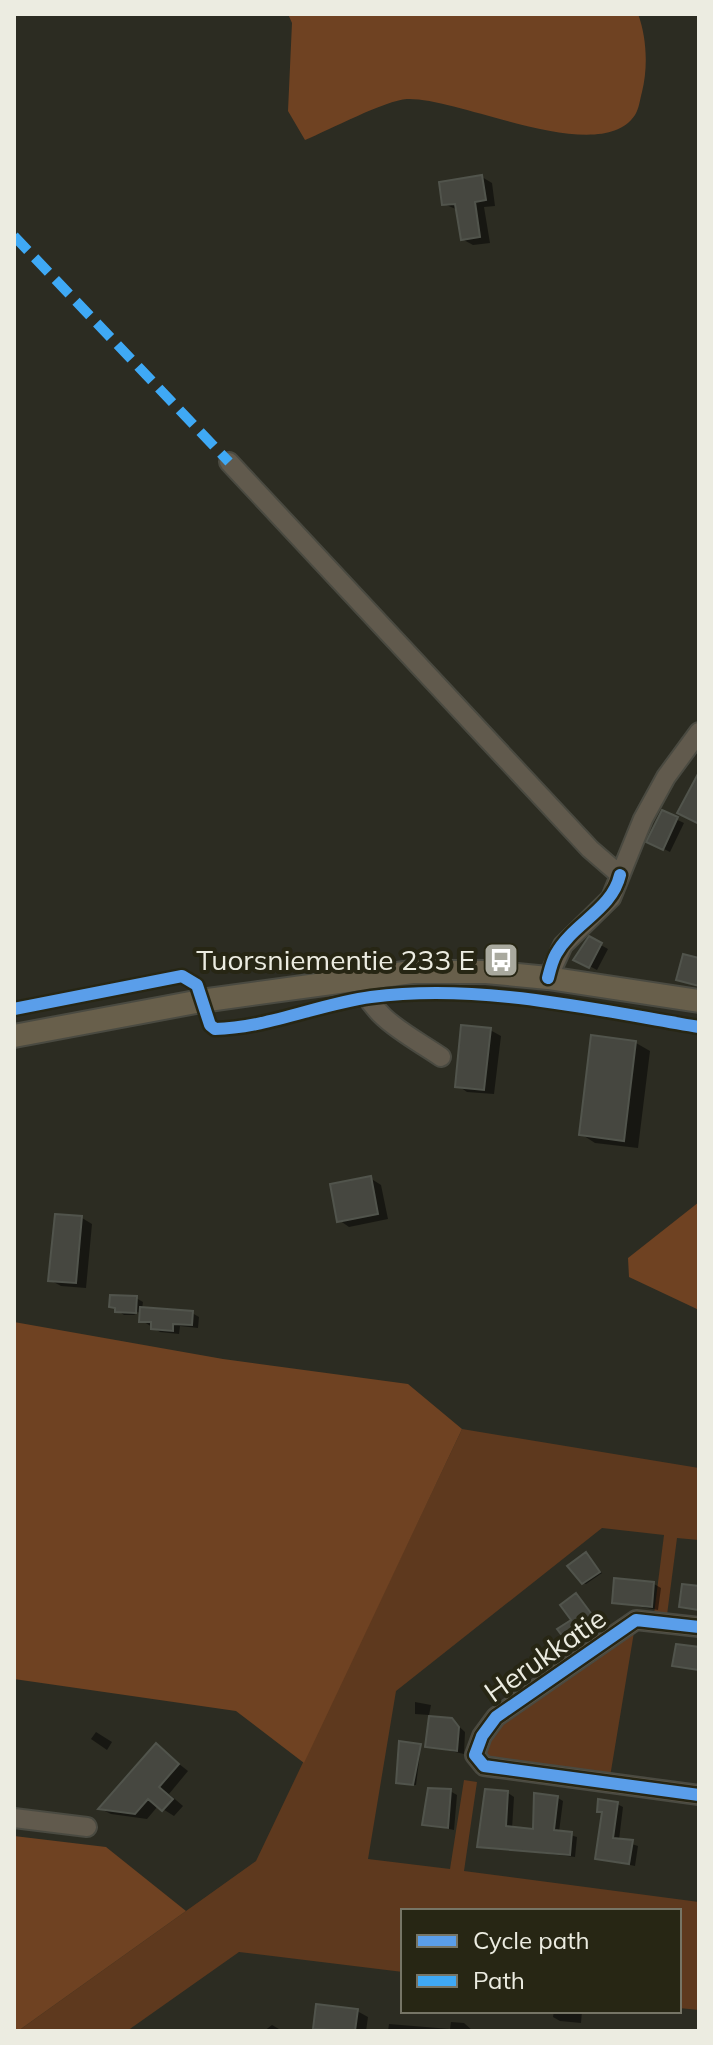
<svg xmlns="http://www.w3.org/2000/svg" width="713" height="2045" font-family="Mulish,sans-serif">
<rect width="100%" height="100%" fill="#2c2c22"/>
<path fill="#5e391e" d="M462 1429 699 1468V1540L677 1538 667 1615 654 1614 664 1535 602 1528 396 1691 368 1859 450 1869 464 1780 477 1782 464 1871 699 1902V2010L679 2008V1911H403V1972L239 1952 127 2031H18L256 1861Z
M636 1620 609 1783 484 1766 486 1729Z"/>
<path fill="#6f4222" d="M288 14H638C647 38 648 68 642 92 640 99 639 109 635 115 600 168 460 97 407 99 386 100 329 130 305 140L288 111 292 23Z
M699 1202V1310L629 1277 628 1258Z
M14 1322 223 1359 408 1384 462 1429 304 1763 236 1711 14 1679Z
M14 1836 106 1847 186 1911 18 2031H14Z"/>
<path fill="#0007" d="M482 177 492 183 495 206 484 207 490 243 473 245 462 239 458 210 444 204Z
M663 813 684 823 670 852 656 845Z
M590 939 608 949 597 970 576 959Z
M490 1030 501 1036 494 1094 467 1092 457 1085Z
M636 1043 650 1051 638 1148 595 1143 581 1134Z
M370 1178 381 1185 388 1219 349 1227 339 1220Z
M57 1216 82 1218 92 1224 86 1288 61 1286 50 1280Z
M136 1298 143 1302 142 1309 192 1313 199 1317 198 1328 180 1326 179 1334 160 1332 141 1320V1314L128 1306 126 1310 136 1315H124L111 1306Z
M588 1556 602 1573 586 1584 583 1583Z
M654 1584 661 1588 658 1610 614 1602Z
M576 1595 601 1625 575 1644 568 1640Z
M415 1702 431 1705 429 1715 415 1714Z
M452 1720 465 1732 464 1754 428 1746Z
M96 1732 112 1742 107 1750 91 1739Z
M156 1746 188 1771 169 1794 183 1806 174 1816 158 1806 147 1819 111 1814 101 1809Z
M421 1746 416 1785 401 1783Z
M450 1791 457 1795 454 1830 425 1824Z
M508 1793 514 1797 512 1829 535 1831 558 1798 563 1801 559 1832 577 1837 575 1857 480 1846Z
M617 1804 623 1807 619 1840 638 1846 635 1866 597 1858 603 1813 599 1810Z
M357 2011 368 2017 366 2031H321L315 2028Z
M554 2011H582L581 2023 560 2021 553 2017Z
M451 2022 464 2023 473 2031H388L389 2024 450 2029Z
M272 2025 279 2029 280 2031H264Z"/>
<path fill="#464740" stroke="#51544c" stroke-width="2" d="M482 175 486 200 475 202 480 237 461 240 455 204 442 205 439 182Z
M699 772V824L677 813Z
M662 810 678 817 663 850 646 842Z
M589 936 602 943 589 968 573 960Z
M683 954 699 958V986L676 980Z
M461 1025 491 1028 484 1090 455 1087Z
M591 1035 636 1041 624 1141 579 1135Z
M371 1176 378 1214 337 1222 330 1184Z
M55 1214 82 1216 76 1283 48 1281Z
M110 1295 137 1296 136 1313 115 1312V1308L109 1307Z
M140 1307 193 1311 192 1325 173 1324V1331L151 1329V1322H139Z
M586 1552 600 1572 582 1584 567 1566Z
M614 1578 654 1582 652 1607 612 1603Z
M682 1584 699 1586V1610L679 1607Z
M576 1593 596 1620 567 1642 557 1629 571 1620 560 1605Z
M676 1644 699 1647V1670L672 1666Z
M429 1716 452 1718 459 1727 457 1751 425 1747Z
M399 1741 421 1744 413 1785 396 1783Z
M156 1743 179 1764 159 1787 173 1799 162 1811 148 1799 135 1814 98 1809Z
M428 1788 451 1789 448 1828 422 1825Z
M485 1789 508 1791 506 1826 533 1829 534 1793 558 1796 554 1830 572 1832 570 1855 477 1847Z
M598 1799 618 1802 613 1838 633 1840 629 1864 595 1859 602 1812H597Z
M316 2004 358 2009 355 2031 313 2029Z"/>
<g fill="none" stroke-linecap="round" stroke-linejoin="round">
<defs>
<path id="minor" d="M229 462 590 849 620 875
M359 978C370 1018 409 1035 441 1057
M548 978 563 945 611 898 643 819 666 777 699 732
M699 1627 636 1620 496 1717 482 1736 475 1755 484 1766 699 1795
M14 1818 87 1827"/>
<path id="major" d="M14 1036 201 1001 412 972H486L548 978 699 1001"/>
</defs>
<use href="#minor" stroke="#4a4a41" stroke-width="22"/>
<use href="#major" stroke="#4a4a41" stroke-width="26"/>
<use href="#minor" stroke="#615a4d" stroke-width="18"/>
<use href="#major" stroke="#685f4b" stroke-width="22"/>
<path stroke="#3fa9f5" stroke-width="10" stroke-dasharray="20 10" stroke-linecap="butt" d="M14 236 229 462"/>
<defs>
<path id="cycleway" d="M548 978C550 970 552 961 556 954 573 923 612 910 620 875
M14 1009 182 976 197 985 210 1025 215 1029C267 1028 319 1004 371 997 480 983 591 1009 699 1027
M699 1627 636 1620 496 1717 482 1736 475 1755 484 1766 699 1795"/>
</defs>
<use href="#cycleway" stroke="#272614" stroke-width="17"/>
<use href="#cycleway" stroke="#5a9eea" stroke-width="12"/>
</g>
<defs>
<symbol id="bus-square" viewBox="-11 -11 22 22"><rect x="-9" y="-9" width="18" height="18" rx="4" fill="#a9a99e" stroke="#272614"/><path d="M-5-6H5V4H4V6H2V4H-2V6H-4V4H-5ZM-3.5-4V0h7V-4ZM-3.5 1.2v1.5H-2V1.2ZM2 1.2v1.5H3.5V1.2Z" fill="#fff"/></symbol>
</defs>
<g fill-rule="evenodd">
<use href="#bus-square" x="481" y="940" width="40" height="40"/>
</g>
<g text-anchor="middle" stroke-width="8" stroke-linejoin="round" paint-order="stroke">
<g font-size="28" fill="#ecece1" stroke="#272614" text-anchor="end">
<text x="475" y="970">Tuorsniementie 233 E</text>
</g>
<g font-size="28" fill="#ecece1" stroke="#272614">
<text transform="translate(545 1655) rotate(-35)" y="10">Herukkatie</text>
</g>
</g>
<rect width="713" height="2045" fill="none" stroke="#ecece1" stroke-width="32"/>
<rect x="401" y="1909" width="280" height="104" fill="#272614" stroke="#767566" stroke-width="2"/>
<rect x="417" y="1935" width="40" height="12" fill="#5a9eea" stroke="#767566" stroke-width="2"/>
<text x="473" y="1949" font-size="24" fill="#ecece1">Cycle path</text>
<rect x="417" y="1975" width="40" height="12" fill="#3fa9f5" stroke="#767566" stroke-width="2"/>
<text x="473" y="1989" font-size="24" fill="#ecece1">Path</text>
</svg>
